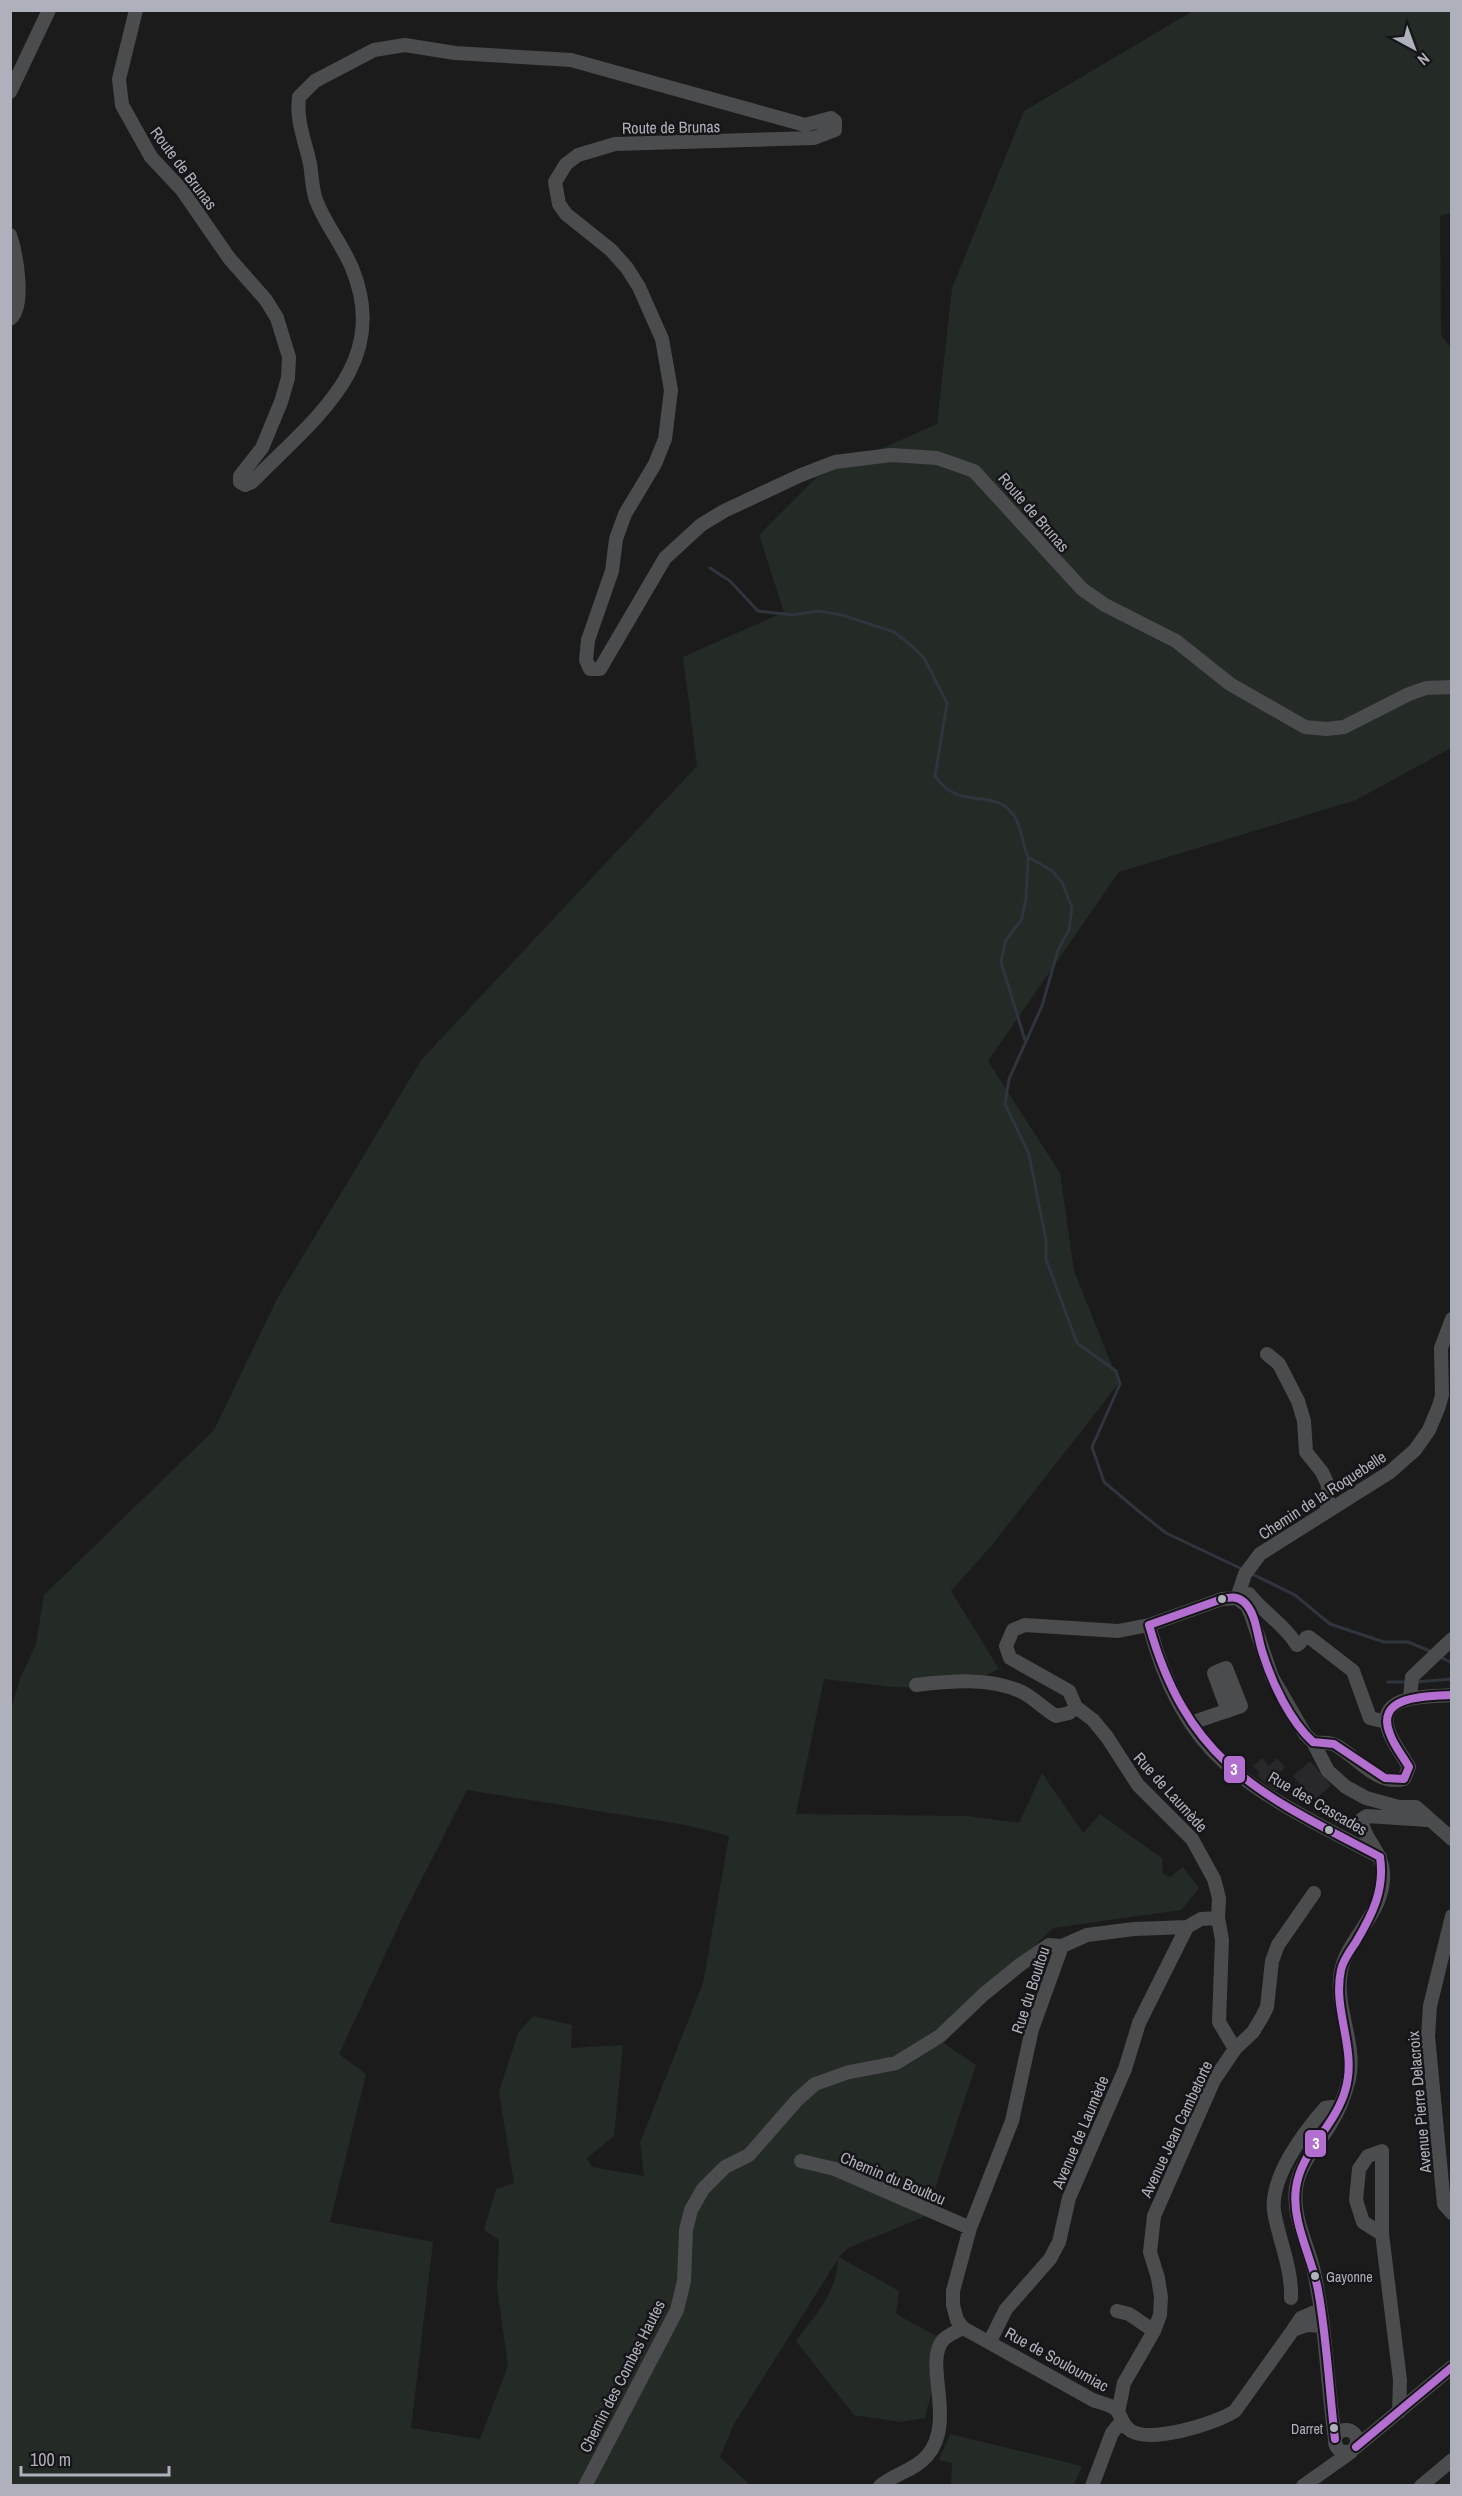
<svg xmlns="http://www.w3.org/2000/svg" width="1462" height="2496" font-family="'Archivo Narrow',sans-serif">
<rect width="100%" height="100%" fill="#1b1b1c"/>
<path fill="#28282a" d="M1262 1758 1269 1766 1277 1758 1285 1767 1277 1775 1284 1783 1276 1791 1257 1776 1260 1773 1253 1766Z
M1310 1761 1331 1785 1315 1800 1293 1776Z"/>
<path fill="#242a26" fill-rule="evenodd" d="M1193 11H1451V213L1440 216 1441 335 1452 349 1451 748 1356 800 1119 872 988 1061 1060 1173 1074 1271 1119 1383 992 1545 951 1591 999 1669 957 1689 892 1687 824 1679 796 1814 967 1816 1019 1823 1042 1773 1083 1833 1100 1814 1162 1858 1163 1874 1170 1877 1183 1867 1199 1888 1181 1910 1053 1928 939 2040 976 2065 926 2216 848 2248 839 2257 899 2291 896 2314 940 2338 929 2365 932 2389 925 2418 900 2422 854 2415 796 2341C815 2315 837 2293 838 2259L734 2424 720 2457 750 2485 11 2486 10 1712 20 1679 36 1644 44 1595 214 1430 277 1299 422 1059 697 766 683 657 784 612 759 535 817 477 937 424 952 288 1024 111ZM467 1790 686 1825 729 1836 703 1983 640 2143 644 2176 592 2167 587 2158 614 2136 623 2045 571 2048 572 2025 533 2016 518 2033 499 2092 514 2183 496 2189 484 2230 499 2240 497 2288 508 2366 480 2439 411 2428 433 2242 330 2222 366 2074 339 2054 404 1914Z
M950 2434 1082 2466 1074 2485H951L952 2463 939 2460Z"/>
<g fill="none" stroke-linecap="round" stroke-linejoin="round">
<path stroke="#2f343d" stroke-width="3" d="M710 568 730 581 758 611 793 615 818 611 842 615 894 632 913 647 924 658 947 703 935 776C958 811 993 788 1012 813 1022 825 1022 844 1028 857L1051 870 1062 882 1072 908 1069 930 1058 950 1042 1006 1009 1079 1005 1104 1029 1154 1046 1240V1259L1077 1343 1116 1371 1120 1384 1092 1447 1104 1482 1142 1514 1166 1533 1244 1570
M1025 1040 1001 962 1006 940 1022 919 1026 898 1028 857
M1250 1573 1295 1595 1330 1624 1384 1642H1408L1432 1652
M1440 1657 1452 1663
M1388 1682H1406
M1416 1682 1452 1679"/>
<path stroke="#4b4c4e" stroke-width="14" d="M136 10 119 79 122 105 151 157 182 190 229 258 266 300 277 318 289 357 288 378 281 402 262 448 240 476V482L245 485 252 482C313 419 392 365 352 268 342 244 325 224 316 200 312 189 312 175 310 164 305 140 296 122 299 97L315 81 374 50 405 45 455 53 571 60 805 125 831 118 835 121V130L814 138 615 144 578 155 566 164 555 182 559 204 566 214 611 250 627 268 639 287 662 339 671 390 665 439 655 464 625 514 616 539 612 571 588 640 586 660 590 669H600L665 558 701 525 724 511 801 475 835 462 891 455 937 458 974 471 1082 589 1105 605 1176 641 1230 684 1305 727 1326 729 1344 727 1409 694 1426 688 1452 687
M10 92 49 10
M10 235C16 252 26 307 10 319
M1267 1354 1279 1364 1298 1401 1304 1421 1306 1452 1322 1472 1328 1485 1327 1510
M1237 1598 1245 1574 1260 1554 1390 1472 1415 1450 1429 1430 1439 1406 1442 1395 1441 1348 1452 1319
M1242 1601 1249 1594C1264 1613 1284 1624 1297 1645L1300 1643
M1149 1625C1162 1675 1184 1726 1223 1761 1265 1800 1329 1830 1380 1857
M1306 1638 1309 1637 1353 1671 1370 1718 1386 1722
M916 1685C949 1681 990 1677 1022 1692 1034 1698 1044 1709 1056 1716L1069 1713 1076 1707
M1410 1698 1412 1677 1452 1639
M1191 1723 1241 1706 1226 1668 1214 1673 1228 1711
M1313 1742C1322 1744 1330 1741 1337 1746 1357 1757 1377 1786 1404 1779L1409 1767C1402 1754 1392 1743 1388 1729 1377 1693 1430 1697 1452 1695
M1452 1916 1430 2006 1428 2036 1443 2194 1444 2204 1452 2213
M1218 1918 1219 1898 1214 1879 1192 1839 1138 1785 1107 1737 1093 1720 1076 1707 1069 1691 1010 1658 1006 1646 1013 1630 1025 1625 1118 1631 1149 1625 1222 1599 1237 1598 1247 1606 1251 1615 1272 1677 1305 1734 1313 1742 1328 1771 1346 1787 1366 1798 1399 1807H1416L1452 1839
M1235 2049 1219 2022 1222 1940 1218 1918 1201 1919 1187 1927 1134 1929 1087 1935 1062 1946 1032 2029 1012 2121 970 2228 953 2291V2305L957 2320 963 2328 1093 2400C1100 2403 1114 2405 1118 2412 1123 2420 1122 2425 1131 2431 1152 2443 1215 2424 1235 2411L1293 2330
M801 2161 835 2169 970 2228
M1382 2234 1363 2222 1356 2200 1359 2169 1368 2156 1382 2151V2234L1400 2380 1399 2412
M1291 2298C1292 2267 1279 2241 1274 2211 1270 2177 1304 2132 1325 2108L1340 2106
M1320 2310 1301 2318 1293 2330 1307 2325 1322 2326
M1117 2311 1129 2314 1154 2331
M990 2341 1006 2309 1050 2259 1059 2242 1069 2198 1125 2069 1139 2023 1187 1927
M1118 2412 1124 2383 1154 2331 1160 2315 1161 2297 1158 2278 1150 2252 1154 2216 1214 2080 1235 2049 1253 2032 1262 2017 1267 2007 1272 1961 1278 1945 1314 1893
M1335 2441a11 11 0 1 1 22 0a11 11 0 1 1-22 0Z
M1335 2439C1327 2383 1326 2326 1314 2272 1308 2244 1292 2218 1296 2188 1300 2162 1317 2147 1330 2125 1339 2111 1345 2095 1349 2079 1357 2044 1334 2007 1341 1971 1347 1938 1386 1912 1383 1872 1382 1851 1361 1836 1362 1819L1367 1816 1428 1820
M1356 2447 1452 2367
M585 2486 677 2310 684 2281 686 2230 691 2210 703 2189 725 2167 749 2155 797 2100 815 2084 849 2072 896 2063 940 2036 984 1994 1021 1964 1049 1945 1062 1946
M880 2486C894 2474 915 2470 927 2456 957 2421 923 2364 943 2340 948 2335 957 2331 963 2328
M1092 2486 1112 2433 1121 2422
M1303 2486 1351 2452
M1421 2486 1452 2460"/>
<defs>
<path id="bus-1" d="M1149 1625C1188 1764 1260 1794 1380 1857
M1149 1625 1222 1599C1230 1597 1237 1596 1244 1602 1257 1614 1257 1638 1263 1654 1272 1683 1290 1721 1313 1742
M1313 1742 1334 1744 1385 1778 1404 1779 1409 1767C1403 1756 1394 1746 1390 1734 1374 1695 1427 1696 1452 1695
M1335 2439C1329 2389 1327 2339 1318 2290 1312 2257 1291 2222 1296 2188 1301 2151 1335 2126 1345 2091 1358 2050 1332 2011 1341 1970 1343 1960 1350 1951 1356 1942 1372 1915 1385 1890 1380 1857
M1356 2447 1452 2367"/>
</defs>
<use href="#bus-1" stroke="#161518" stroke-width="12"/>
<use href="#bus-1" stroke="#b36fd0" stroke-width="8"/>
</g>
<g fill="#aeb0bb" stroke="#161518" stroke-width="2">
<circle cx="1222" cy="1599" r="5"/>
<circle cx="1329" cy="1830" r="5"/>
<circle cx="1315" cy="2276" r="5"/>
<circle cx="1334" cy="2428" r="5"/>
</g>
<g text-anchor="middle" stroke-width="5" stroke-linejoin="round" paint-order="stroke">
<g font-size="14" fill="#aeb0bb" stroke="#161518" text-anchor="start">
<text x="1326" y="2282">Gayonne</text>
<text x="1323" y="2434" text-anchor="end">Darret</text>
</g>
<g font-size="16" fill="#aeb0bb" stroke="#161518">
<text transform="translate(671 127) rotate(-1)" y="6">Route de Brunas</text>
<text transform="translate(184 168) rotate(53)" y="6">Route de Brunas</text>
<text transform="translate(1034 512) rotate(49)" y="6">Route de Brunas</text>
<text transform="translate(1322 1495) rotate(-33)" y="6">Chemin de la Roquebelle</text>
<text transform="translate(1171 1792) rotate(48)" y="6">Rue de Laumède</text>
<text transform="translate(1318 1803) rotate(30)" y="6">Rue des Cascades</text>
<text transform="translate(1030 1990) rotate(-72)" y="6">Rue du Boultou</text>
<text transform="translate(1419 2102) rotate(-95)" y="6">Avenue Pierre Delacroix</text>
<text transform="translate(1176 2129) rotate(-65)" y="6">Avenue Jean Cambetorte</text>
<text transform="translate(1080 2132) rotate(-67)" y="6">Avenue de Laumède</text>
<text transform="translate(893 2178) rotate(23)" y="6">Chemin du Boultou</text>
<text transform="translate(1057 2359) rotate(29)" y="6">Rue de Souloumiac</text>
<text transform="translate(622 2376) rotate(-63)" y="6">Chemin des Combes Hautes</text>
</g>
</g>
<g stroke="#161518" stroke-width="2">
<rect x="1223" y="1755" width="23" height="29" rx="6" fill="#b36fd0"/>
<rect x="1304" y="2129" width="23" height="29" rx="6" fill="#b36fd0"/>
</g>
<g font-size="16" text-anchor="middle" font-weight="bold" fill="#fff">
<text x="1234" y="1775">3</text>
<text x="1316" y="2149">3</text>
</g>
<rect width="1462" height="2496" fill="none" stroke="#aeb0bb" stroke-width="24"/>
<g transform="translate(1414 48) rotate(139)" stroke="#161518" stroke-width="4.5" paint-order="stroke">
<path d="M0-4.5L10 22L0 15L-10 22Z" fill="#aeb0bb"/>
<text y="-9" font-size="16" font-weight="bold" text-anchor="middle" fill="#aeb0bb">N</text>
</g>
<path d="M21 2466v9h148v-9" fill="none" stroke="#aeb0bb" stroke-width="3"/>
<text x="30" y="2466" font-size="18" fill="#aeb0bb" stroke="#161518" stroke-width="4.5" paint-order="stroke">100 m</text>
</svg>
